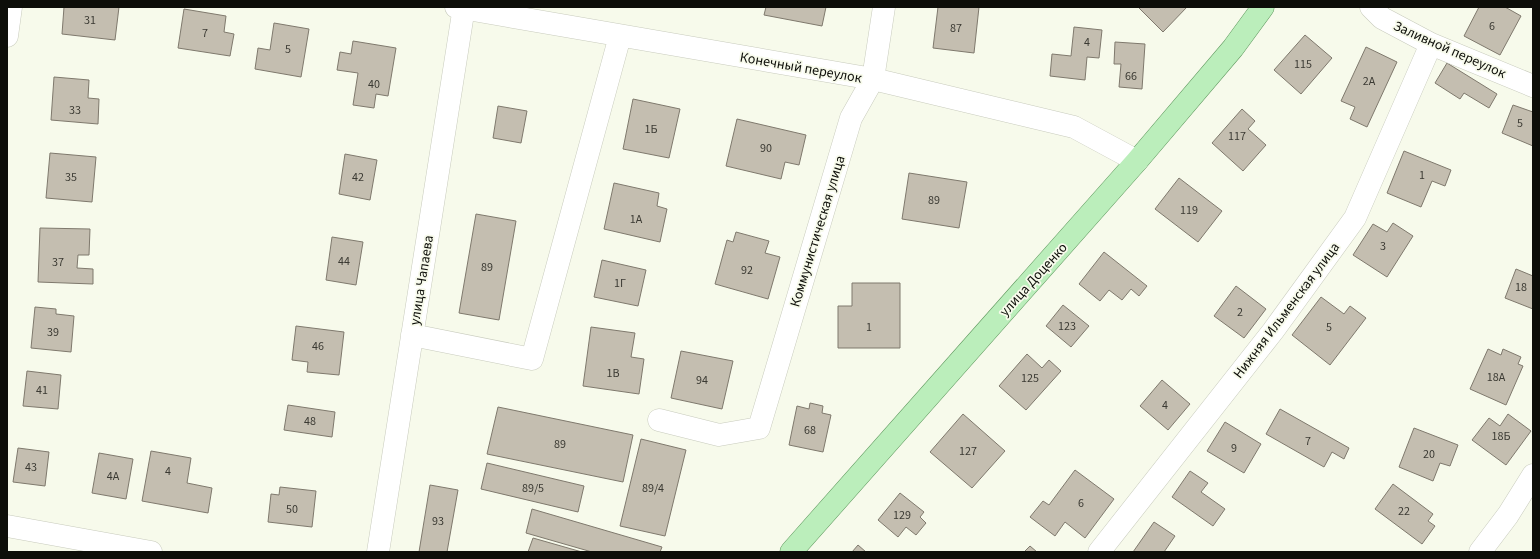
<svg xmlns="http://www.w3.org/2000/svg" width="1540" height="559" font-family="'Source Sans 3',sans-serif">
<rect width="100%" height="100%" fill="#f7faeb"/>
<path fill="#c4beb0" stroke="#7f796d" d="M64 7H119L115 40 62 34Z
M766 7H826L822 26 764 15Z
M938 7H979L974 53 933 48Z
M1138 7H1187L1163 32Z
M1479 7H1505L1521 16 1500 55 1464 36Z
M184 9 226 16 224 32 234 34 230 56 178 48Z
M274 23 309 29 301 77 255 69 258 48 270 50Z
M1074 27 1102 30 1099 58 1087 57 1085 80 1050 76 1052 54 1071 56Z
M1305 35 1332 58 1301 94 1274 70Z
M353 41 396 48 388 96 376 94 374 108 353 105 358 73 337 70 340 52 351 54Z
M1115 42 1145 44 1142 89 1119 87 1121 64H1114Z
M1366 47 1397 62 1367 127 1350 119 1355 107 1341 101Z
M1447 63 1497 94 1489 108 1464 93 1460 99 1435 83Z
M54 77 89 80 88 98 99 99 98 124 51 120Z
M633 99 680 109 669 158 623 149Z
M1513 105 1533 112V146L1502 133Z
M498 106 527 111 521 143 493 138Z
M1242 109 1255 121 1248 129 1266 145 1243 171 1212 143Z
M737 119 806 135 799 165 785 162 781 179 726 166Z
M1404 151 1451 170 1445 186 1432 181 1421 207 1387 193Z
M50 153 96 157 92 202 46 198Z
M345 154 377 160 370 200 339 194Z
M909 173 967 182 959 228 902 219Z
M1179 178 1222 211 1198 242 1155 209Z
M614 183 659 193 657 206 667 209 660 242 604 229Z
M476 214 516 221 499 320 459 313Z
M1393 223 1413 236 1387 277 1353 255 1373 224 1387 232Z
M40 228 90 229 89 255H78L77 268 93 269V284L38 282Z
M736 232 769 241 765 253 780 257 768 299 715 284 727 240 733 242Z
M332 237 363 242 356 285 326 280Z
M1104 252 1147 286 1139 296 1131 289 1122 300 1109 290 1100 301 1079 284Z
M602 260 646 270 638 306 594 297Z
M1516 269 1533 276V309L1505 298Z
M852 283H900V348H838V306H852Z
M1236 286 1266 309 1244 338 1214 316Z
M1321 297 1344 314 1350 306 1366 318 1330 365 1292 335Z
M1063 305 1089 326 1071 347 1046 326Z
M35 307 56 309V314L74 316 71 352 31 348Z
M296 326 344 332 339 375 307 372 308 362 292 360Z
M591 327 635 333 631 357 644 359 639 394 583 386Z
M1488 349 1501 355 1503 349 1521 357 1518 364 1523 366 1506 405 1470 389Z
M681 351 733 361 722 409 671 398Z
M1027 354 1042 368 1049 360 1061 371 1026 410 999 386Z
M27 371 61 375 58 409 23 406Z
M1162 380 1190 404 1168 430 1140 406Z
M810 403 823 406 822 413 831 415 823 452 789 445 797 406 809 409Z
M288 405 335 412 332 437 284 430Z
M498 407 633 435 623 482 487 454Z
M1280 409 1349 448 1344 459 1332 452 1324 467 1266 434Z
M963 414 1005 451 972 488 930 452Z
M1508 414 1531 431 1506 465 1472 440 1489 418 1500 426Z
M1225 422 1261 444 1244 473 1207 451Z
M1414 428 1458 445 1450 466 1440 463 1433 481 1399 467Z
M641 439 686 450 665 536 620 526Z
M18 448 49 452 45 486 13 482Z
M151 451 191 458 187 483 212 488 208 513 142 501Z
M99 453 133 459 126 499 92 493Z
M487 463 584 486 578 512 481 489Z
M1075 470 1114 499 1085 538 1065 522 1055 536 1030 517 1043 501 1049 505Z
M1190 471 1208 483 1201 492 1225 509 1213 526 1172 497Z
M1393 484 1433 514 1428 521 1435 526 1422 544 1375 509Z
M430 485 458 490 447 552H419Z
M280 487 316 491 312 527 268 522 271 494 279 495Z
M900 493 924 512 920 517 926 523 916 535 906 527 898 537 878 520Z
M532 509 662 547 660 552H592L526 533Z
M1154 522 1175 536 1164 552H1133Z
M533 538 582 552H528Z
M858 545 866 552H852Z
M1030 546 1037 552H1024Z"/>
<g fill="none" stroke-linecap="round" stroke-linejoin="round">
<defs>
<path id="minor" d="M456 7 873 79 1074 127 1137 161
M1371 7 1382 18 1431 44 1533 86
M7 36 11 7
M412 335 532 359 620 36
M659 420 719 435 759 428 851 118 873 79 884 7
M7 526 151 552
M378 552 464 7
M1099 552 1273 331 1355 218 1431 44
M1480 552 1508 515 1533 475"/>
<path id="major" d="M791 552 1137 161 1233 48 1263 7"/>
</defs>
<use href="#minor" stroke="#c8cbbd" stroke-width="23"/>
<use href="#major" stroke="#60985f" stroke-width="23"/>
<use href="#minor" stroke="#fff" stroke-width="22"/>
<use href="#major" stroke="#beb" stroke-width="22"/>
</g>
<g text-anchor="middle" stroke-width="3.5" stroke-linejoin="round" paint-order="stroke">
<g font-size="12" fill="#3b3a33">
<text x="90" y="24">31</text>
<text x="1492" y="30">6</text>
<text x="956" y="32">87</text>
<text x="205" y="37">7</text>
<text x="1087" y="46">4</text>
<text x="288" y="53">5</text>
<text x="1303" y="68">115</text>
<text x="1131" y="80">66</text>
<text x="1369" y="85">2А</text>
<text x="374" y="88">40</text>
<text x="75" y="114">33</text>
<text x="1520" y="127">5</text>
<text x="651" y="133">1Б</text>
<text x="1237" y="140">117</text>
<text x="766" y="152">90</text>
<text x="1422" y="179">1</text>
<text x="71" y="181">35</text>
<text x="358" y="181">42</text>
<text x="934" y="204">89</text>
<text x="1189" y="214">119</text>
<text x="636" y="223">1А</text>
<text x="1383" y="250">3</text>
<text x="344" y="265">44</text>
<text x="58" y="266">37</text>
<text x="487" y="271">89</text>
<text x="747" y="274">92</text>
<text x="620" y="287">1Г</text>
<text x="1521" y="291">18</text>
<text x="1240" y="316">2</text>
<text x="1067" y="330">123</text>
<text x="869" y="331">1</text>
<text x="1329" y="331">5</text>
<text x="53" y="336">39</text>
<text x="318" y="350">46</text>
<text x="613" y="377">1В</text>
<text x="1496" y="381">18А</text>
<text x="1030" y="382">125</text>
<text x="702" y="384">94</text>
<text x="42" y="394">41</text>
<text x="1165" y="409">4</text>
<text x="310" y="425">48</text>
<text x="810" y="434">68</text>
<text x="1501" y="440">18Б</text>
<text x="1308" y="445">7</text>
<text x="560" y="448">89</text>
<text x="1234" y="452">9</text>
<text x="968" y="455">127</text>
<text x="1429" y="458">20</text>
<text x="31" y="471">43</text>
<text x="168" y="475">4</text>
<text x="113" y="480">4А</text>
<text x="533" y="492">89/5</text>
<text x="653" y="492">89/4</text>
<text x="1081" y="507">6</text>
<text x="292" y="513">50</text>
<text x="1404" y="515">22</text>
<text x="902" y="519">129</text>
<text x="438" y="525">93</text>
</g>
<g font-size="14" fill="#0d0e09" stroke="#f7faeb">
<text transform="translate(1450 49) rotate(24)" y="5">Заливной переулок</text>
<text transform="translate(801 67) rotate(10)" y="5">Конечный переулок</text>
<text transform="translate(817 231) rotate(-73)" y="5">Коммунистическая улица</text>
<text transform="translate(1033 279) rotate(-48)" y="5">улица Доценко</text>
<text transform="translate(421 280) rotate(-81)" y="5">улица Чапаева</text>
<text transform="translate(1286 310) rotate(-53)" y="5">Нижняя Ильменская улица</text>
</g>
</g>
<rect width="1540" height="559" fill="none" stroke="#0d0e09" stroke-width="16"/>
</svg>
